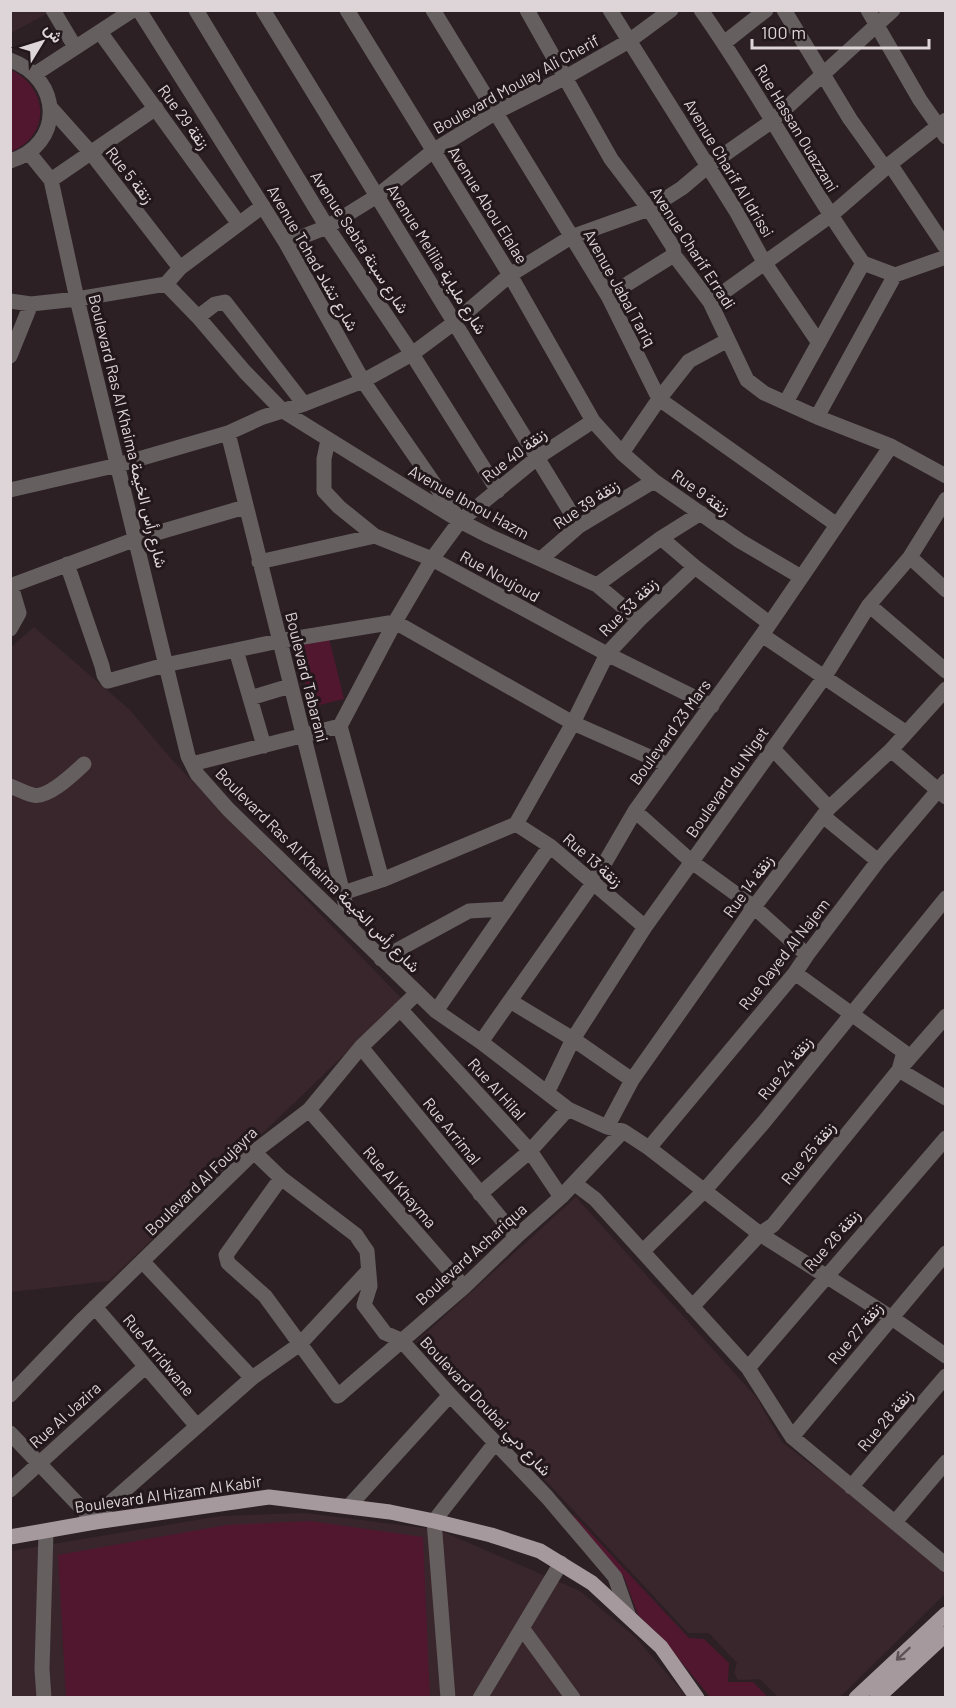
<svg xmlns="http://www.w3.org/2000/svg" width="956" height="1708" font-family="Barlow,Vazirmatn,sans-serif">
<rect width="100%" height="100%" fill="#2c2024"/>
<path fill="#39262c" d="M11 11H52L11 33Z
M34 627 129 709 173 761 402 999 109 1281 11 1292 10 648Z
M576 1197 756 1397 782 1442 818 1470 869 1501 945 1569V1594L840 1697H778L760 1679 738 1680 734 1673 737 1663 709 1633H688L416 1342Z
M306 1513 439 1530 580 1591 635 1637 687 1697 11 1698V1551L221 1516Z"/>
<path fill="#50172f" d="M11 70C49 88 51 135 11 152Z
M328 634 344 699 311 707 295 642Z
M572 1513 689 1638 704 1639 729 1663 728 1682H753L768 1697H710L661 1637 638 1615 624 1577 579 1526Z
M310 1521 423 1537 430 1697H66L58 1555 226 1525Z"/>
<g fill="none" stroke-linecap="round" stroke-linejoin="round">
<path stroke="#655f60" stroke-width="15" d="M53 10 75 47
M139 10 286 243 363 381 460 521
M196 10 327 227 412 354 498 491
M263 10 579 526
M347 10 510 275 593 421 622 453 654 481 740 541 801 577
M433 10 608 296 659 399 837 525
M527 10 611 159 649 209 673 247 674 255 710 302 747 380 764 393 817 417 891 446 946 476
M610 10 736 211 764 262 819 343
M701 10C759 92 805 181 863 263
M784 10 850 119 885 168
M868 10 920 100 946 137
M100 32 239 224
M724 43 766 10
M10 60C63 79 64 145 10 161
M35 74 133 10
M50 107 91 153 180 268
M29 153 51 180 77 299 188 756 197 774 228 809 436 1011 481 1042 568 1109 607 1127 623 1131 649 1148 760 1234 892 1318 946 1356
M890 164 946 248
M51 180 156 108
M286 243 327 227 377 196 433 151 496 112 566 77 629 41 671 10
M863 263 895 275 946 257
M166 284 198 317 245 372 283 411 460 521 489 536 597 585 639 620
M608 296 674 255
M10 301 31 304 77 299 166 284 180 268 263 206
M710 302 830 216 890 164 946 120
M198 317 215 304 225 302 304 404
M10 356 31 304
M786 402 863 263
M817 417 895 275
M228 433 352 930
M328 440 324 459V491L339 507 375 536 432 559 607 654 712 706
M622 453 659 399 689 361 728 340
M10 490 118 465 228 433 263 417 304 404 363 381 412 354 455 322 510 275 571 237 649 209 682 188 708 166 772 121 893 10
M661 538 695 567
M910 557 946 590
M541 559 579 526 654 481
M259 562 375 536
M67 564 102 666 104 675 108 681 165 665 279 641 395 622 573 723 668 765
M597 585 661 538 701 513
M10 586 136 539 245 507
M869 605 946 671
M10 629 19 613 11 586
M762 635 905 732
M236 650 264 746
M250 698 290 686
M773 749 829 808
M891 750 946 797
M192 764 340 726
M10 786C18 789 25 793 33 795 48 799 73 774 84 764
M635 811 692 862 754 907 807 955
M823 816 878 861
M516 824 573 723 607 654 639 620 695 567 769 623
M516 824 550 846 645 927
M382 880 340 726 395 622 432 559 460 521 538 457 593 421
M343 893 382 880 516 824
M381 959 469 911 506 909
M795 973 904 1052 899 1070 946 1098
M510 1001 573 1039 632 1080
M400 1009 530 1151 561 1197
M436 1011 550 846
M481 1042 593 883 635 811 762 635 891 446
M361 1047 516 1237
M547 1093 573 1039 645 927 825 676 869 605 910 557 946 499
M309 1110 464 1287
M607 1127 632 1080 754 907 829 808 891 750 946 689
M649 1148 795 973 807 955 878 861 946 781
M254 1152 281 1178 356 1235 362 1244 367 1251 370 1286 364 1305 385 1333 401 1340 450 1395 547 1497 587 1544 615 1577 629 1617
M281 1178 226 1255 228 1263 265 1296 338 1396 464 1287 516 1237 561 1197 623 1131
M574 1183 595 1199 748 1368 792 1437 946 1565
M480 1194 530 1151 568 1109
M643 1251 704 1191 764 1122 946 898
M143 1262 252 1378
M95 1307 196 1425
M692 1307 760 1234 773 1225 899 1070 946 1016
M748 1368 946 1138
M10 1395 83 1319 254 1152 309 1110 361 1047 416 994
M10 1433 92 1519
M792 1437 946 1253
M851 1487 946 1376
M10 1490 145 1367
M349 1506 450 1395
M95 1522 92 1519 252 1378 300 1344 368 1271
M895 1522 946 1462
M522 1628 573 1698
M44 1698 42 1669 46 1532
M448 1698 434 1521 495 1443
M480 1698 561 1563"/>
<path stroke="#a6999d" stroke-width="15" d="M10 1537 95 1522 269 1497 390 1512 434 1521 491 1535 540 1551 592 1583 661 1647 697 1698
M856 1698 946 1614
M877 1698 946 1634"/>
</g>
<defs><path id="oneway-shaft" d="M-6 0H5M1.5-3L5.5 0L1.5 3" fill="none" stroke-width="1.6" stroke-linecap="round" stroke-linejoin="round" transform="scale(1.5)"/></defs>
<use stroke="#5d5256" href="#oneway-shaft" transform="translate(903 1654) rotate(137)"/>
<g text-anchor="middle" stroke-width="6" stroke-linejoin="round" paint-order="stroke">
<g font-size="16" fill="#ddd5d7" stroke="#22171b">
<text transform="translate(516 84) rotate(-29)" y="6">Boulevard Moulay Ali Cherif</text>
<text transform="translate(184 117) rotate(54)" y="6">Rue 29 زنقة</text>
<text transform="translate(797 128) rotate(59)" y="6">Rue Hassan Ouazzani</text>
<text transform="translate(729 168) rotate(59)" y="6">Avenue Charif Al Idrissi</text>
<text transform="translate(130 175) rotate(52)" y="6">Rue 5 زنقة</text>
<text transform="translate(488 205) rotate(58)" y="6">Avenue Abou Elalae</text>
<text transform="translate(360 242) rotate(57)" y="6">Avenue Sebta شارع سبتة</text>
<text transform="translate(693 248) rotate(57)" y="6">Avenue Charif Erradi</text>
<text transform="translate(313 258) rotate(60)" y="6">Avenue Tchad شارع تشاد</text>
<text transform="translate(437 259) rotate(58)" y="6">Avenue Melilia شارع ملياية</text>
<text transform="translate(620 288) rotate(61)" y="6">Avenue Jabal Tariq</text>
<text transform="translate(128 431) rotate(76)" y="6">Boulevard Ras Al Khaima شارع رأس الخيمة</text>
<text transform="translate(514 455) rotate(-38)" y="6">Rue 40 زنقة</text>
<text transform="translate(701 492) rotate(35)" y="6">Rue 9 زنقة</text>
<text transform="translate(469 502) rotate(29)" y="6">Avenue Ibnou Hazm</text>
<text transform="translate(586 504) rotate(-34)" y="6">Rue 39 زنقة</text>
<text transform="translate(500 576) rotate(29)" y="6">Rue Noujoud</text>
<text transform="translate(628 607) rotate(-45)" y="6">Rue 33 زنقة</text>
<text transform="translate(307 677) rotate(76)" y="6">Boulevard Tabarani</text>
<text transform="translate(670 732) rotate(-54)" y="6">Boulevard 23 Mars</text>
<text transform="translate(727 782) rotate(-55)" y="6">Boulevard du Niget</text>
<text transform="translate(593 860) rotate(41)" y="6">Rue 13 زنقة</text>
<text transform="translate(318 870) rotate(45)" y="6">Boulevard Ras Al Khaima شارع رأس الخيمة</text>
<text transform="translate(748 886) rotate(-54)" y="6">Rue 14 زنقة</text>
<text transform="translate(784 954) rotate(-52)" y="6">Rue Qayed Al Najem</text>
<text transform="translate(785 1068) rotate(-51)" y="6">Rue 24 زنقة</text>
<text transform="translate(497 1089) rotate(48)" y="6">Rue Al Hilal</text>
<text transform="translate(452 1131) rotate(51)" y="6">Rue Arrimal</text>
<text transform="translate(808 1153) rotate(-51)" y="6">Rue 25 زنقة</text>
<text transform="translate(201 1181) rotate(-44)" y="6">Boulevard Al Foujayra</text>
<text transform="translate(400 1187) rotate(49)" y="6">Rue Al Khayma</text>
<text transform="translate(832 1240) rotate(-49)" y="6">Rue 26 زنقة</text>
<text transform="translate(471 1254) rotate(-42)" y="6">Boulevard Achariqua</text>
<text transform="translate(855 1333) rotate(-50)" y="6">Rue 27 زنقة</text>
<text transform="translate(159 1355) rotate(50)" y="6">Rue Arridwane</text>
<text transform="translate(486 1406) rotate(47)" y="6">Boulevard Doubai شارع دبي</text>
<text transform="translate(65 1415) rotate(-42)" y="6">Rue Al Jazira</text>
<text transform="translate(885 1420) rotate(-50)" y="6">Rue 28 زنقة</text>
<text transform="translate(168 1494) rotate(-8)" y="6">Boulevard Al Hizam Al Kabir</text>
</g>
</g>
<rect width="956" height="1708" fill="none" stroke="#ddd5d7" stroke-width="24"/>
<g transform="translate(42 42) rotate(52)" stroke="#22171b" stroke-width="4.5" paint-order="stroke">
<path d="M0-4.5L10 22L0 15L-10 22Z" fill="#ddd5d7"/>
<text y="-9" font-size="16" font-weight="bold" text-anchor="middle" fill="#ddd5d7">ش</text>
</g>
<path d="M752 39v9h177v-9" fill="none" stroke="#ddd5d7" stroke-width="3"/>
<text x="761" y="39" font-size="18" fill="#ddd5d7" stroke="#22171b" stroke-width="4.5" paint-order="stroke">100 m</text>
</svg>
